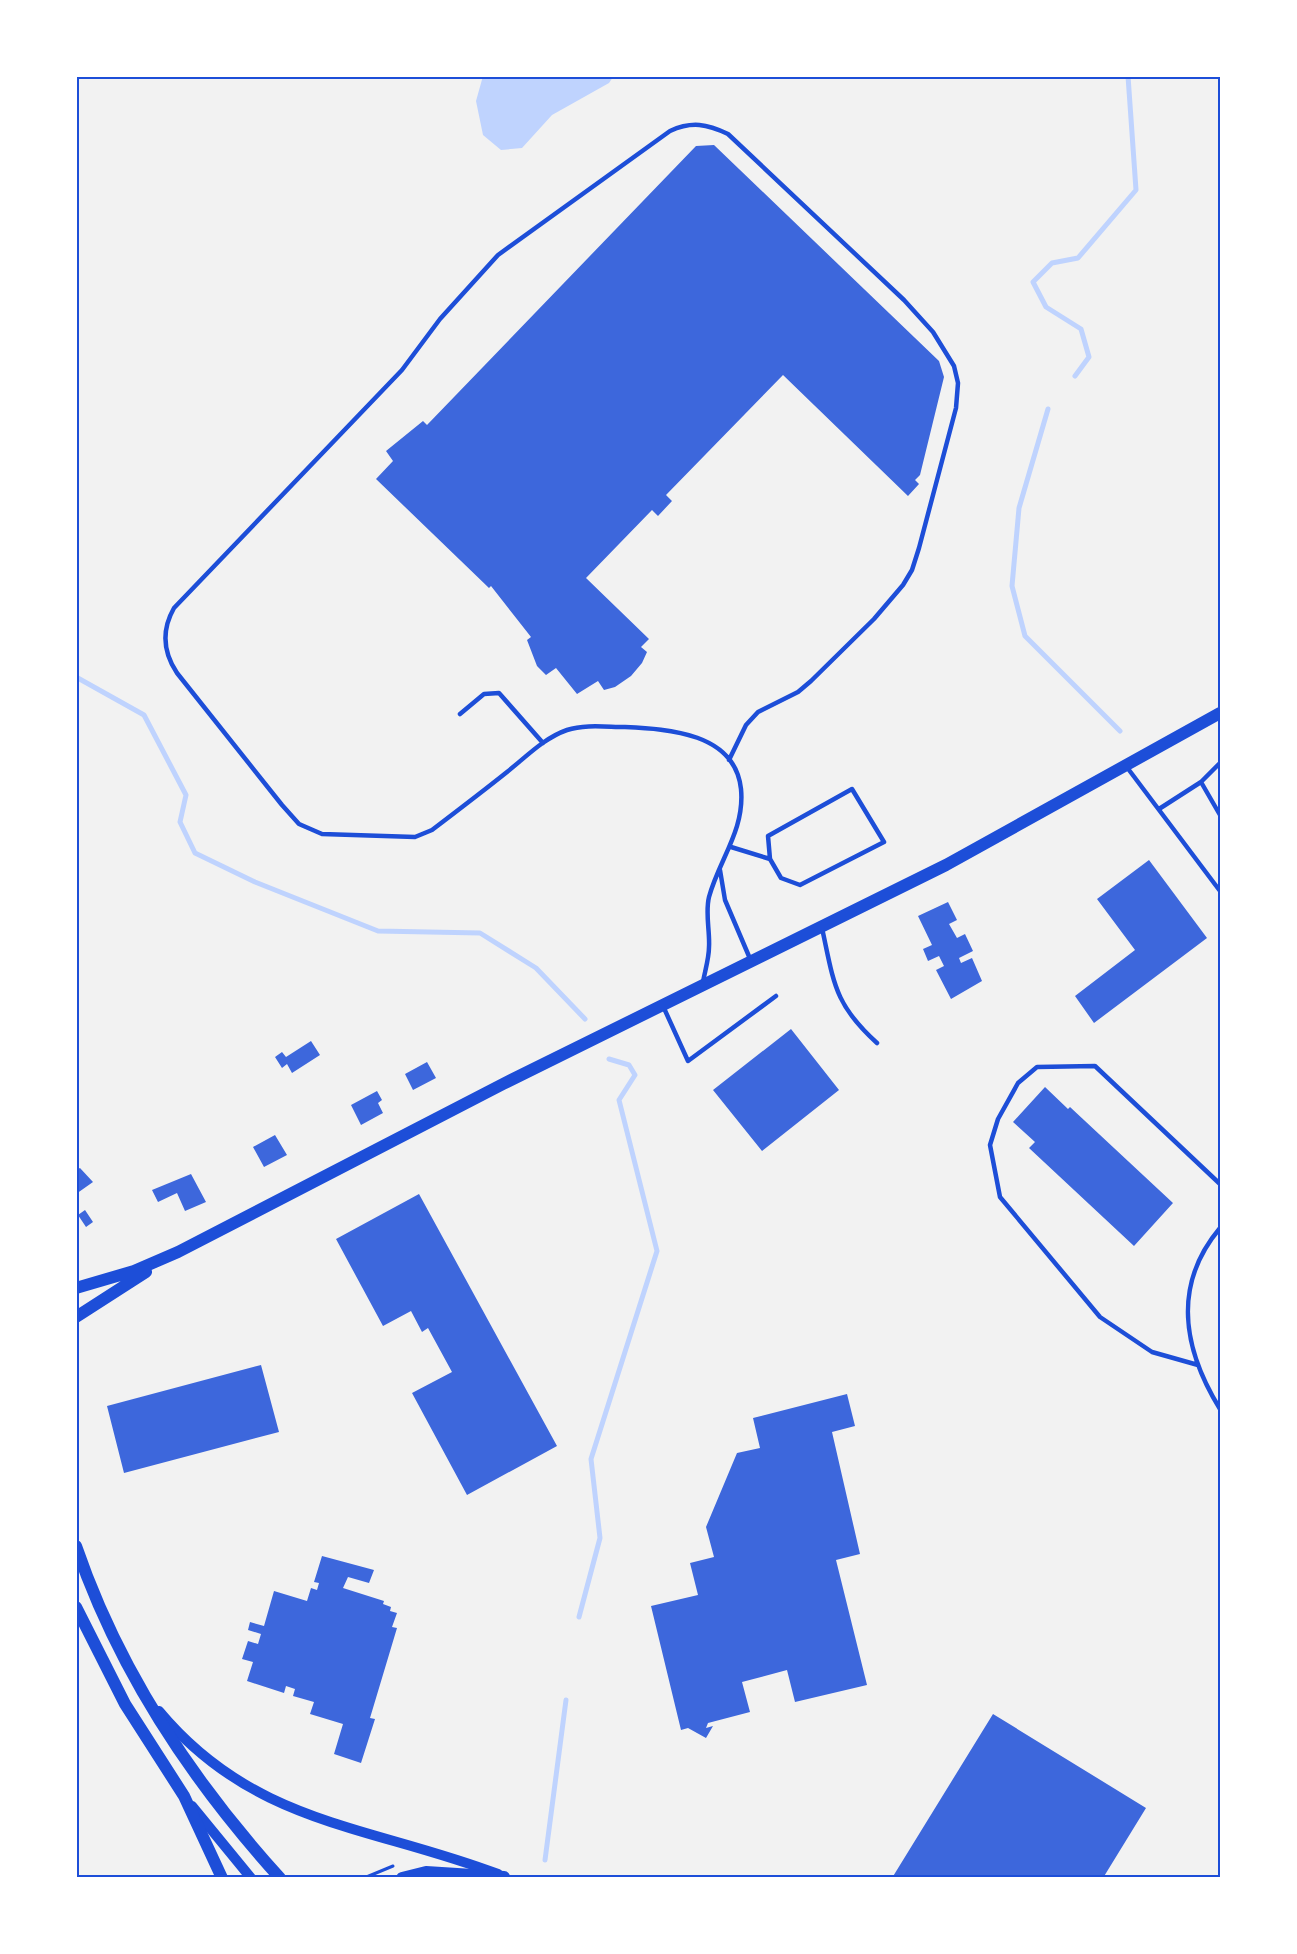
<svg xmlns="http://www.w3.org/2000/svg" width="1297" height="1954" font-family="Commissioner,sans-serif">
<rect width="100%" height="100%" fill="#f2f2f2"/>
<path fill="#bfd3fe" d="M483 76H613V77L609 83 552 115 522 148 501 150 483 135 476 101Z"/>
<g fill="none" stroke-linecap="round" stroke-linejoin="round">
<path stroke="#bfd3fe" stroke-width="5" d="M1075 376 1089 357 1081 329 1046 307 1033 282 1052 263 1078 258 1136 190 1128 76
M1048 409 1019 508 1012 586 1025 636 1120 731
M76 677 144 715 186 795 180 822 195 853 255 882 378 931 480 933 536 968 585 1019
M579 1617 600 1538 591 1459 657 1251 619 1100 635 1075 629 1065 609 1059
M545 1860 566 1700"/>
</g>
<path fill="#3d67dc" d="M714 145 939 361 944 377 920 475 915 480 919 484 908 496 783 375 666 495 672 501 658 516 652 510 586 578 649 639 641 647 647 652 642 663 631 676 615 687 604 690 598 681 577 694 556 668 546 675 537 666 527 640 531 637 491 586 489 588 376 479 393 461 386 451 423 421 427 425 696 146Z
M1149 860 1207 938 1094 1023 1075 996 1135 950 1097 899Z
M948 902 957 920 949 924 957 938 965 934 973 951 959 958 961 963 972 958 982 981 951 999 936 970 944 966 939 956 928 961 923 949 932 945 918 916Z
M791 1029 839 1090 762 1151 713 1090Z
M311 1041 320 1055 292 1073 287 1064 282 1068 275 1057 282 1052 286 1057Z
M427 1062 436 1078 413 1090 405 1074Z
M1045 1087 1068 1109 1070 1107 1173 1203 1134 1246 1029 1148 1035 1142 1013 1122Z
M377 1091 382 1100 378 1103 383 1113 361 1125 351 1105Z
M275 1135 287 1155 264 1167 253 1147Z
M80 1168 93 1182 76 1194V1170Z
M191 1174 206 1202 185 1211 177 1193 158 1202 152 1190Z
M419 1194 557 1446 467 1495 412 1393 452 1372 428 1328 422 1332 411 1311 383 1326 336 1239Z
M85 1210 93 1222 86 1227 78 1215Z
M261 1365 279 1432 124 1473 107 1406Z
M847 1394 855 1426 832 1432 860 1554 836 1560 867 1685 795 1702 787 1670 742 1682 750 1712 708 1723 706 1728 713 1726 706 1738 688 1728 681 1730 651 1606 698 1595 690 1563 714 1557 706 1527 737 1453 760 1448 753 1418Z
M322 1556 374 1570 369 1583 348 1577 343 1588 384 1601 383 1604 391 1607 390 1611 397 1613 392 1627 397 1628 370 1718 375 1719 361 1763 334 1754 343 1724 310 1714 314 1702 293 1696 295 1689 286 1686 284 1693 247 1681 253 1662 242 1659 248 1641 258 1644 261 1634 248 1630 250 1622 264 1626 274 1591 307 1601 311 1588 317 1590 319 1583 314 1582Z
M993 1714 1146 1808 1103 1878H892Z"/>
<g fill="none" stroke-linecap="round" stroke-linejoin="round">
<path stroke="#1d4ed8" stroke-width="3" d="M364 1878 393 1866"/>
<path stroke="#1d4ed8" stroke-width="4.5" d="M460 714 484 694 499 693 543 743
M1126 766 1220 891
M1201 782 1220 763
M1159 809 1201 782 1220 815
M731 847 770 859 768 836 852 789 884 842 800 885 781 878 770 859
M720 870 725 900 751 961
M822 928C834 983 834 1004 877 1043
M703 982C705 971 709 958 709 947 710 931 705 913 709 897 719 860 745 830 741 789 735 733 669 729 625 727 607 727 585 724 567 730 544 738 526 757 507 772 482 792 457 811 432 830L415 837 322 834 299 824 282 805 177 673C163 652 161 631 174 608L402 370 440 319 498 255 670 131C692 121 707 124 728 134L904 300 933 332 954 366 958 383 956 408 919 548 912 570 903 585 874 619 811 681 798 692 758 712 746 725 729 760
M663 1006 688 1061 776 996
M1220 1228C1172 1285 1183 1349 1220 1409
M1198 1365 1152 1352 1100 1317 1000 1197 990 1145 998 1119 1018 1083 1037 1067 1095 1066 1220 1184"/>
<path stroke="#1d4ed8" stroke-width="10" d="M159 1711C254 1825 369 1825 498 1874
M192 1806 251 1878"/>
<path stroke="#1d4ed8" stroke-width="12" d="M76 1288 134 1271 178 1252 503 1084 946 865 1220 713
M76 1317 146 1272
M76 1546C118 1669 192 1781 280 1878
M76 1607 125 1704 184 1796 222 1878
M402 1878 426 1872 504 1877"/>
</g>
<rect width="1297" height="1954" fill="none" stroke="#ffffff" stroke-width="156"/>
<rect x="78" y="78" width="1141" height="1798" fill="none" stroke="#1d4ed8" stroke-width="2"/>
</svg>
